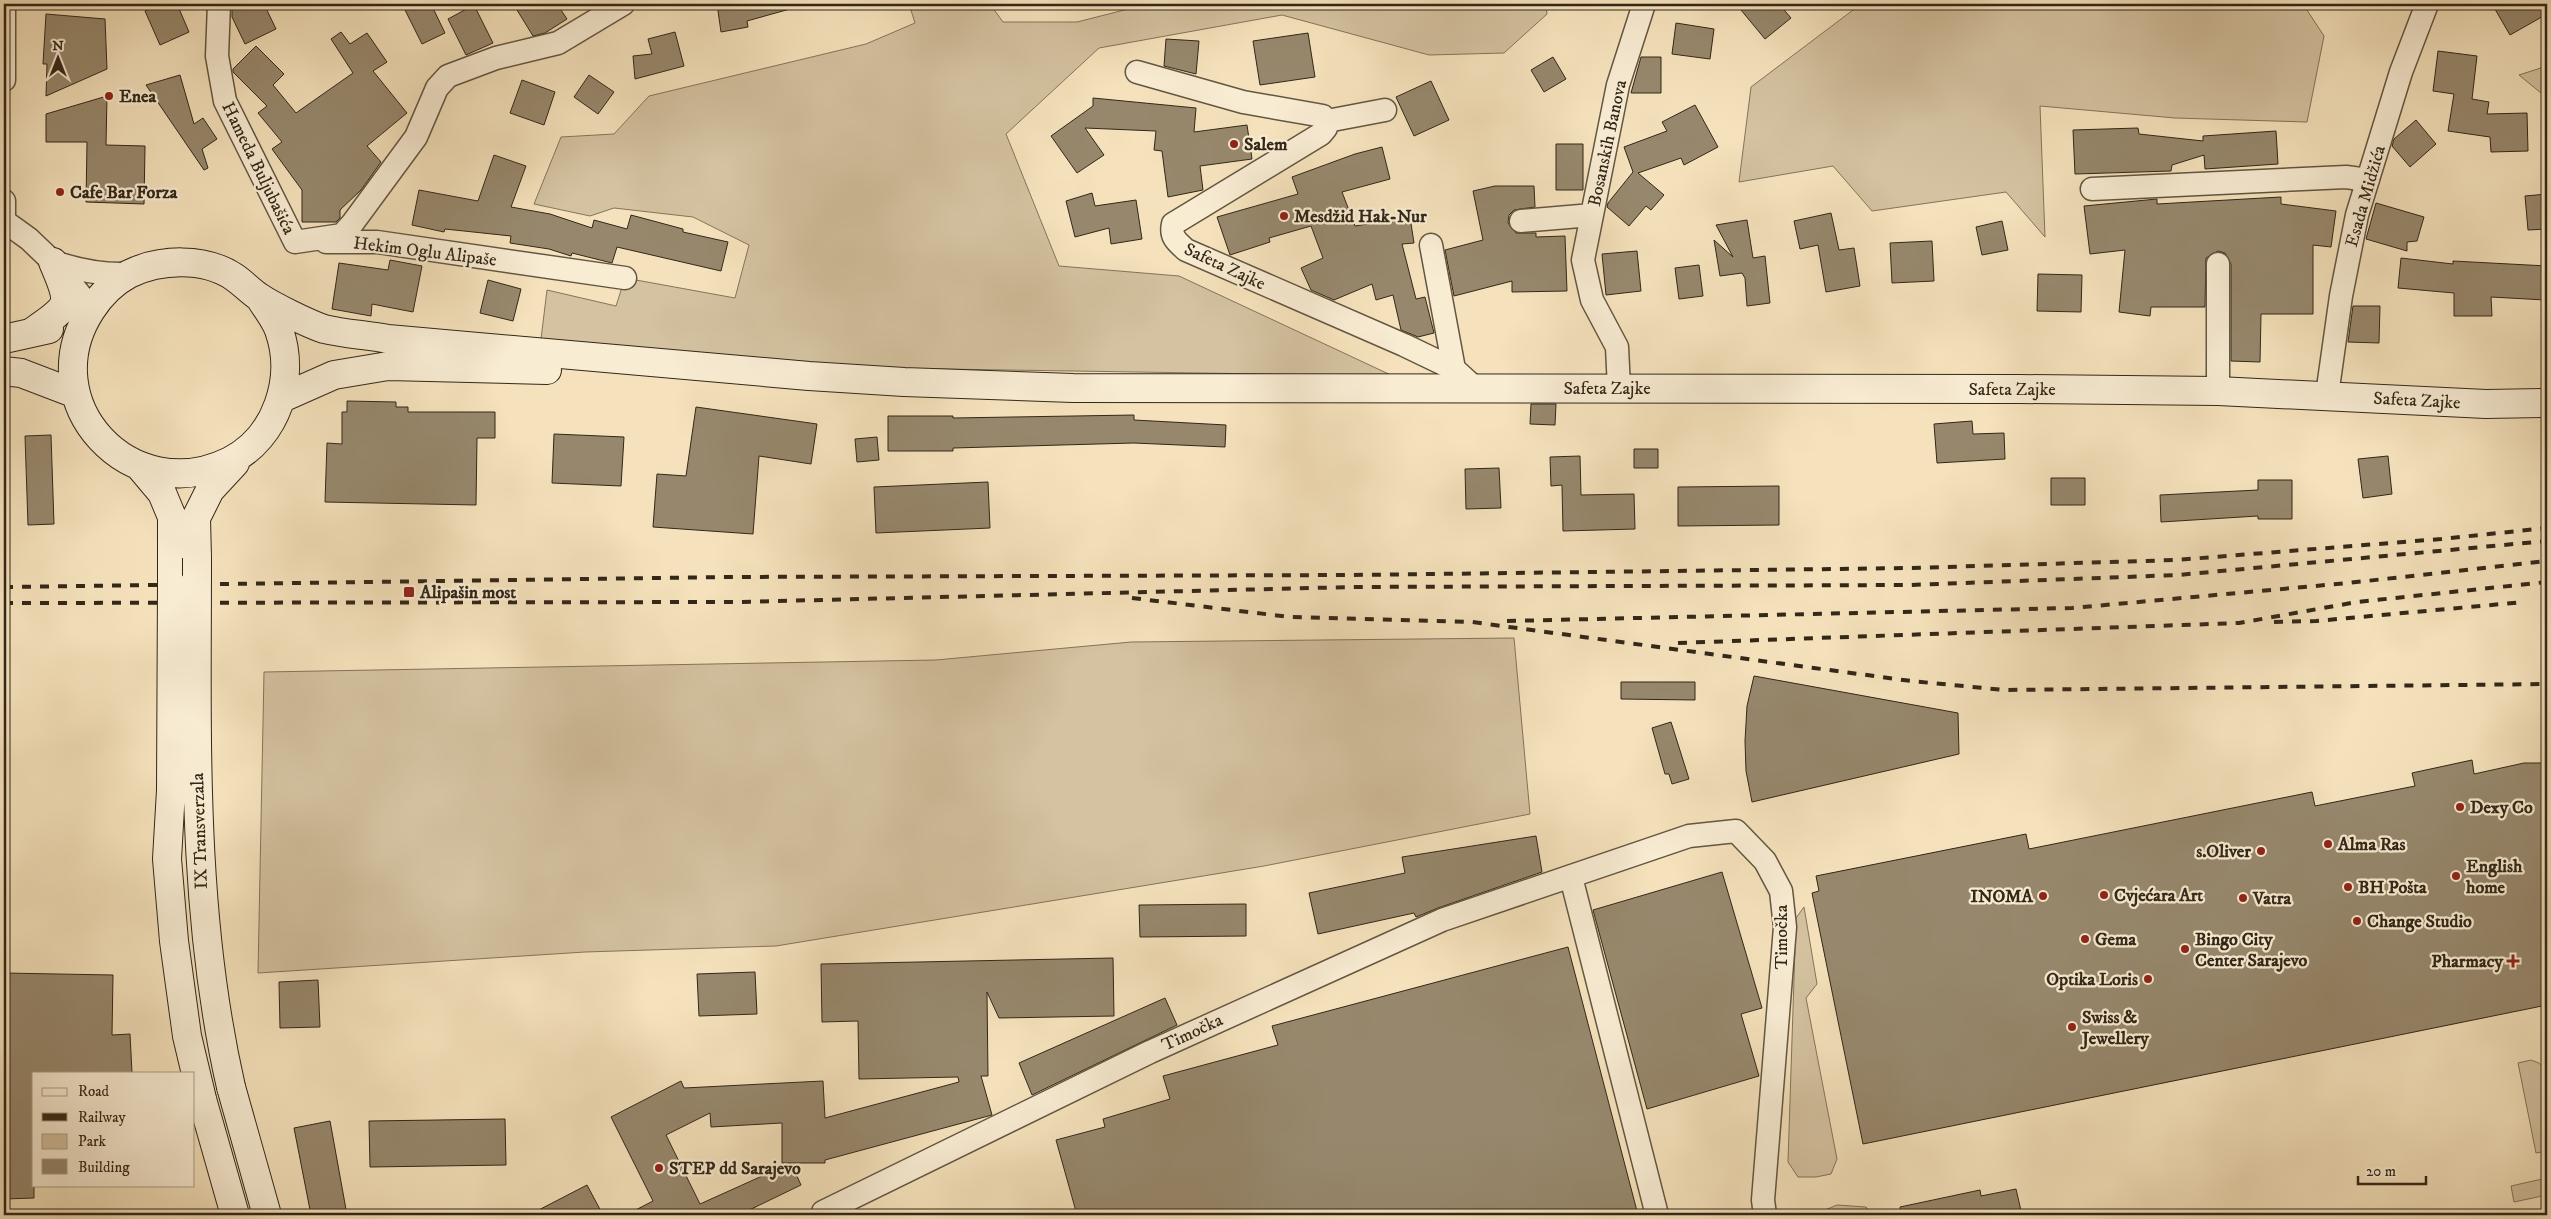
<svg xmlns="http://www.w3.org/2000/svg" width="2551" height="1219" font-family="'IM FELL DW Pica',serif">
<rect width="100%" height="100%" fill="#f5e2bc"/>
<filter id="stains"><feTurbulence type="fractalNoise" baseFrequency=".004" numOctaves="4"/><feColorMatrix values="0 0 0 0 .2 0 0 0 0 .09 0 0 0 0 .02 0 0 0 .5 -.17"/></filter>
<radialGradient id="worn" r=".72"><stop offset=".6" stop-color="#630" stop-opacity="0"/><stop offset="1" stop-color="#630" stop-opacity=".3"/></radialGradient>
<path fill="#d4c2a0" stroke="#83745c" d="M909 4H990L1003 22H1077L1148 4H1546L1547 14 1504 53 1429 55 1282 15 1099 48 1006 134 1059 266 1179 276 1393 376 879 368 540 347 547 290 616 306 625 278 735 298 749 245 693 217 614 208 590 216 534 204 561 137 614 134 649 96 866 44 915 23Z
M1861 4H2303L2324 36 2307 122 2175 118 2040 106 2045 237 2006 192 1872 211 1833 166 1739 182 1751 87Z
M2547 66V98L2519 75Z
M1514 638 1530 814 1264 866 776 946 585 952 258 973 264 672 936 660 1131 642Z
M1804 907 1817 984 1806 998 1837 1159 1831 1174 1816 1177H1798L1788 1162 1796 918Z
M2531 1060C2535 1062 2539 1062 2541 1065 2551 1078 2547 1134 2547 1151L2536 1153 2518 1063Z
M2547 1178V1195L2514 1202 2511 1186Z
M1837 1205 1866 1207 1874 1215H1813Z"/>
<path fill="#97886d" stroke="#322718" fill-rule="evenodd" d="M161 4H177L189 32 160 45 145 11Z
M232 4H264L276 29 245 44 232 17Z
M402 4H431L445 33 422 44Z
M526 4H557L567 19 545 33 533 36 517 10Z
M717 4H790V9L747 21 748 27 721 32Z
M1736 4H1779L1791 18 1765 39Z
M2492 4H2547V14L2510 35Z
M474 5 493 43 466 55 448 19Z
M46 14 105 19 107 69 46 96 47 64H43Z
M1676 23 1714 29 1710 59 1672 54Z
M341 32 350 44 367 33 387 62 373 71 407 113 367 146 381 162 361 190 340 210V218L336 222H302V190L272 149 282 142 258 113 267 106 233 72V69L256 46 284 74 273 85 296 113 353 73 331 39Z
M675 32 684 66 635 79 633 56 652 54 648 39Z
M1308 33 1315 77 1260 85 1253 41Z
M1166 39 1199 41 1196 74 1164 66Z
M2438 51 2477 56 2472 99 2489 102 2487 114 2527 113 2528 151 2491 152 2490 137 2448 131 2454 94 2433 91Z
M1553 57 1566 79 1544 92 1531 70Z
M1641 57H1661V93H1631Z
M180 75 194 124 203 118 217 139 202 149 208 168 204 170 146 85Z
M589 75 614 92 598 114 574 97Z
M522 80 555 92 544 125 510 113Z
M1431 81 1449 120 1414 136 1396 97Z
M107 96 106 145 145 146 144 204 86 202 87 142H46V114Z
M1093 98 1196 108 1194 132 1247 125 1252 159 1200 166 1203 190 1168 197 1162 151 1154 150 1156 131 1085 128 1104 155 1077 173 1051 136 1093 106Z
M1695 105 1718 147 1684 165 1681 158 1638 173 1664 195 1651 210 1646 206 1629 226 1607 207 1608 203 1633 172 1624 147 1667 131 1662 122Z
M2416 120 2436 144 2410 167 2392 146 2394 139Z
M2138 128 2139 134 2203 141V136L2276 131 2278 164 2205 169 2204 155 2172 165 2171 171 2075 174 2073 130Z
M1556 144H1583V190H1556Z
M1382 147 1390 179 1342 192 1355 226 1410 217 1414 243 1402 244 1416 299 1425 297 1434 333 1418 337 1401 330 1393 295 1376 300 1372 284 1334 300 1311 290 1301 268 1323 258 1311 226 1269 238 1270 242 1230 255 1217 217 1298 194 1292 177 1355 154Z
M494 155 526 166 511 207 550 214 592 228 594 220 627 229 631 215 683 229V232L728 242 721 271 617 247 612 263 572 253 571 256 549 249 510 243 511 236 445 229 444 232 412 225 419 190 478 201Z
M1495 186H1534L1535 207 1514 210 1509 215 1508 223 1516 233H1536V237L1565 236 1567 291 1512 292V281L1454 296 1445 250 1483 240 1473 191Z
M1092 193 1095 206 1136 200 1142 239 1111 244 1109 228 1075 237 1066 201Z
M2547 194V229L2528 230 2525 196Z
M2281 197V204L2336 211 2331 247 2313 245V314H2261L2260 362 2231 361V264L2225 253 2218 251 2206 258 2205 307H2151L2150 316 2119 312 2125 250 2090 254 2084 206 2157 199V204Z
M2376 203 2424 217 2417 241 2407 242V251L2366 239Z
M1831 213 1839 250 1854 248 1860 286 1826 292 1818 245 1800 249 1794 221Z
M1747 220 1753 258 1765 256 1770 303 1747 306 1745 278 1742 273 1720 276 1714 240 1733 257 1716 225Z
M2002 221 2008 250 1982 255 1976 227Z
M1932 241 1934 281 1892 283 1890 243Z
M1637 251 1641 291 1606 295 1602 254Z
M2401 258 2453 264V261L2547 266 2545 300 2491 297 2492 316H2454V293L2398 288Z
M390 260 422 266 413 312 372 304 371 316 332 309 339 263 388 270Z
M1699 265 1703 296 1679 299 1675 268Z
M2038 274 2082 275 2081 312 2037 311Z
M488 280 521 289 513 321 480 313Z
M2353 306H2380L2379 343 2348 342Z
M347 401 396 402V407H408V412H495V438H477L476 505 325 502 327 443 342 444V412H347Z
M1531 404H1556L1555 425 1530 424Z
M696 407 817 424 811 464 759 456 753 534 653 527 657 474 686 476Z
M1134 415V420L1226 425 1225 447 1134 443 953 448V451H888V416H953V418Z
M1972 421 1973 434 2004 433 2005 459 1937 463 1934 424Z
M554 434 624 437 621 486 552 483Z
M51 435 54 524 28 525 25 436Z
M877 437 879 460 857 462 855 439Z
M1634 449H1658V468H1634Z
M1580 456 1581 495 1634 494 1635 529 1563 531 1562 485 1551 486 1550 457Z
M2388 456 2392 494 2363 498 2358 459Z
M1499 468 1501 508 1466 509 1465 469Z
M2051 478H2085V505H2051Z
M2258 480H2292V519H2258V516L2161 522 2160 495 2258 490Z
M988 482 990 528 876 533 874 487Z
M1779 486V525L1678 526V487Z
M1754 676 1958 713 1959 754 1752 802 1746 771 1745 741 1747 706Z
M1621 682H1695V700L1621 699Z
M1671 722 1689 779 1672 784 1669 774H1665L1652 728Z
M2472 760 2474 774 2524 763H2547V1005L1863 1144 1812 893 1819 891 1816 876 2026 834 2029 849 2312 792 2315 806 2415 786 2412 773Z
M1536 836 1542 872 1438 908 1416 917 1414 913 1318 934 1309 893 1405 873 1402 857Z
M1722 872 1762 1008 1741 1014 1759 1076 1647 1109 1593 910Z
M1246 904V936L1140 937 1139 905Z
M1568 947 1638 1215H1077L1056 1140 1105 1127 1103 1119 1170 1099 1163 1076 1278 1045 1272 1026Z
M1113 958 1114 1016 999 1018 987 992 988 1076H981L992 1115 825 1160V1163H791L801 1185 739 1215H626L653 1201 611 1117 681 1081 684 1088 823 1081 825 1118 959 1082 958 1077 859 1079 858 1021 822 1022 821 964ZM710 1113 711 1127 782 1123V1163H791L700 1204 666 1135Z
M755 972 757 1014 699 1016 697 974Z
M4 973 113 975 112 1035 130 1034 132 1073H34V1198L4 1199Z
M318 980 320 1027 280 1028 279 982Z
M1165 998 1177 1025 1032 1095 1019 1063Z
M505 1119 506 1165 370 1167 369 1121Z
M330 1121 347 1215H311L294 1128Z
M587 1185 603 1215H529Z
M2016 1189 2022 1215H1901L1900 1207 1980 1190 1981 1196Z"/>
<g fill="none" stroke-linecap="round" stroke-linejoin="round">
<defs>
<path id="street" d="M219 4 217 56 225 101 295 242
M1137 72 1243 102 1323 116 1327 121 1326 128 1321 134 1173 224C1170 237 1177 242 1186 250L1404 345 1454 369 1476 389
M4 80V4
M1327 121 1385 110
M2092 189 2346 177 2368 180
M4 201V221L29 239 53 262 82 297 85 320
M1521 221 1592 215
M295 242 342 235 352 224 416 137 437 88 448 76 496 58 558 43 623 4
M326 242H377L625 278
M1431 245 1454 369
M54 262C80 271 102 275 129 274
M1619 388 1617 347 1592 300 1583 260 1618 85 1644 4
M2218 391V264
M2327 395 2341 296 2357 215 2401 72 2427 4
M1571 877 1657 1215
M823 1212 1150 1052 1442 920 1689 836 1736 831 1765 861 1781 891 1785 927 1763 1200 1765 1215"/>
<path id="secondary" d="M260 298C266 308 275 319 279 330 296 378 277 437 230 461 131 510 31 403 91 310 100 296 114 282 129 274 160 259 204 257 234 277 243 283 250 291 259 297 272 306 309 324 324 329 345 334 367 335 388 339L809 376 904 382 1073 388 2020 389 2218 391 2486 404 2547 403
M32 332C71 305 72 306 53 262
M4 339 49 329
M4 371 21 373 76 394
M282 398 334 375 388 366 547 370
M141 468 162 493 172 517V585
M197 558 196 518 210 490 235 463
M231 1087 267 1215
M202 1099 235 1215"/>
</defs>
<use href="#street" stroke="#635641" stroke-width="25"/>
<use href="#secondary" stroke="#322718" stroke-width="30"/>
<use href="#street" stroke="#f8ecd3" stroke-width="22"/>
<use href="#secondary" stroke="#f8ecd3" stroke-width="28"/>
<path stroke="#322718" stroke-width="4" stroke-dasharray="9 9" stroke-linecap="butt" d="M4 587 730 577 1352 575 1912 568 2176 560 2441 539 2547 528
M1132 598 1290 617 1472 622 1911 681 2004 690 2547 684
M4 603 738 602 1353 587 1910 585 2178 575 2547 541
M1507 621 2072 608 2348 583 2547 561
M2274 622 2316 621 2524 602
M1678 643 2239 623 2357 602 2547 582"/>
<defs>
<path id="secondary-bridge" d="M197 558C197 736 191 912 231 1087
M172 585 171 790 167 859 174 941 187 1036 202 1099"/>
</defs>
<use href="#secondary-bridge" stroke="#322718" stroke-width="30" stroke-linecap="butt"/>
<use href="#secondary-bridge" stroke="#f8ecd3" stroke-width="28"/>
</g>
<g fill="#8f2418" stroke="#f8ecd3" stroke-width="2">
<circle cx="109" cy="96" r="5"/>
<circle cx="1234" cy="144" r="5"/>
<circle cx="60" cy="192" r="5"/>
<circle cx="1284" cy="216" r="5"/>
<rect x="403" y="586" width="12" height="12" rx="2.5"/>
<circle cx="2460" cy="807" r="5"/>
<circle cx="2328" cy="844" r="5"/>
<circle cx="2261" cy="851" r="5"/>
<circle cx="2456" cy="876" r="5"/>
<circle cx="2348" cy="887" r="5"/>
<circle cx="2104" cy="895" r="5"/>
<circle cx="2043" cy="896" r="5"/>
<circle cx="2243" cy="898" r="5"/>
<circle cx="2357" cy="921" r="5"/>
<circle cx="2085" cy="939" r="5"/>
<circle cx="2185" cy="949" r="5"/>
<path d="M2510.5 953.5h5v5h5v5h-5v5h-5v-5h-5v-5h5z"/>
<circle cx="2148" cy="979" r="5"/>
<circle cx="2072" cy="1027" r="5"/>
<circle cx="659" cy="1168" r="5"/>
</g>
<g text-anchor="middle" stroke-width="4.5" stroke-linejoin="round" paint-order="stroke">
<g font-size="18" font-weight="bold" fill="#322718" stroke="#f8ecd3" text-anchor="start">
<text x="119" y="102">Enea</text>
<text x="1244" y="150">Salem</text>
<text x="70" y="198">Cafe Bar Forza</text>
<text x="1294" y="222">Mesdžid Hak-Nur</text>
<text x="420" y="598">Alipašin most</text>
<text x="2470" y="813">Dexy Co</text>
<text x="2338" y="850">Alma Ras</text>
<text x="2251" y="857" text-anchor="end">s.Oliver</text>
<text x="2466" y="872">English<tspan x="2466" dy="21">home</tspan></text>
<text x="2358" y="893">BH Pošta</text>
<text x="2114" y="901">Cvjećara Art</text>
<text x="2033" y="902" text-anchor="end">INOMA</text>
<text x="2253" y="904">Vatra</text>
<text x="2367" y="927">Change Studio</text>
<text x="2095" y="945">Gema</text>
<text x="2195" y="945">Bingo City<tspan x="2195" dy="21">Center Sarajevo</tspan></text>
<text x="2503" y="967" text-anchor="end">Pharmacy</text>
<text x="2138" y="985" text-anchor="end">Optika Loris</text>
<text x="2082" y="1023">Swiss &amp;<tspan x="2082" dy="21">Jewellery</tspan></text>
<text x="669" y="1174">STEP dd Sarajevo</text>
</g>
<g font-size="18" fill="#322718" stroke="#f8ecd3">
<text transform="translate(1607 143) rotate(-78)" y="6">Bosanskih Banova</text>
<text transform="translate(259 168) rotate(64)" y="6">Hameda Buljubašića</text>
<text transform="translate(2365 196) rotate(-74)" y="6">Esada Midžića</text>
<text transform="translate(425 251) rotate(7)" y="6">Hekim Oglu Alipaše</text>
<text transform="translate(1225 266) rotate(25)" y="6">Safeta Zajke</text>
<text x="1607" y="394">Safeta Zajke</text>
<text x="2012" y="395">Safeta Zajke</text>
<text transform="translate(2417 400) rotate(3)" y="6">Safeta Zajke</text>
<text transform="translate(199 831) rotate(-92)" y="6">IX Transverzala</text>
<text transform="translate(1781 937) rotate(-90)" y="6">Timočka</text>
<text transform="translate(1192 1032) rotate(-25)" y="6">Timočka</text>
</g>
</g>
<rect width="2551" height="1219" fill="none" stroke="#f5e2bc" stroke-width="20"/>
<rect x="5" y="5" width="2541" height="1209" fill="none" stroke="#322718" stroke-width="2.5"/>
<rect x="10" y="10" width="2531" height="1199" fill="none" stroke="#322718"/>
<rect x="32" y="1072" width="162" height="115" fill="#f8ecd3" stroke="#a99d88"/>
<rect x="42" y="1088" width="25" height="8" fill="#f8ecd3" stroke="#a99d88"/>
<text x="78" y="1096" font-size="15" fill="#322718">Road</text>
<rect x="42" y="1113" width="25" height="8" fill="#322718" stroke="#a99d88"/>
<text x="78" y="1122" font-size="15" fill="#322718">Railway</text>
<rect x="42" y="1134" width="25" height="15" fill="#d4c2a0" stroke="#a99d88"/>
<text x="78" y="1146" font-size="15" fill="#322718">Park</text>
<rect x="42" y="1159" width="25" height="15" fill="#97886d" stroke="#a99d88"/>
<text x="78" y="1172" font-size="15" fill="#322718">Building</text>
<g transform="translate(58 58)" stroke="#f8ecd3" stroke-width="4" paint-order="stroke">
<path d="M0-4L9 19L0 12L-9 19Z" fill="#322718"/>
<text y="-8" font-size="14" font-weight="bold" text-anchor="middle" fill="#322718">N</text>
</g>
<path d="M2358 1176v8h68v-8" fill="none" stroke="#322718" stroke-width="2.5"/>
<text x="2366" y="1176" font-size="15" fill="#322718" stroke="#f8ecd3" stroke-width="4" paint-order="stroke">20 m</text>
<rect width="100%" height="100%" filter="url(#stains)"/>
<rect width="100%" height="100%" fill="url(#worn)"/>
</svg>
